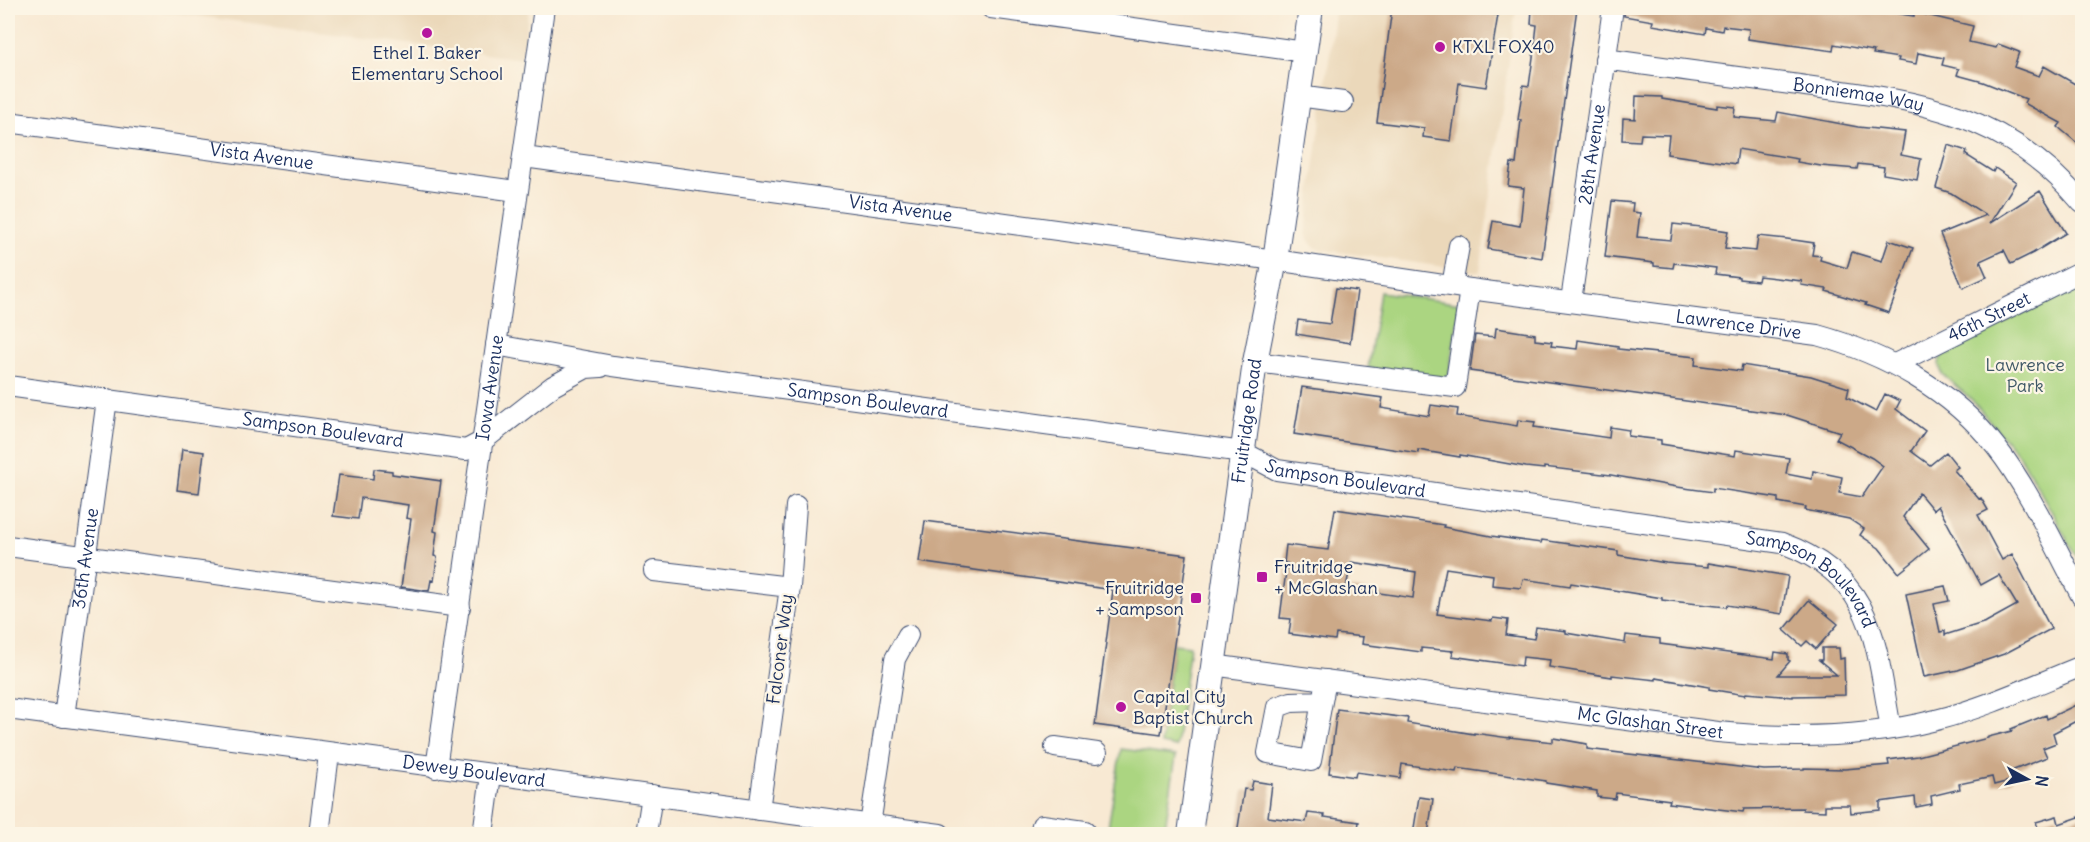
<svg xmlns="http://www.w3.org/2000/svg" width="2090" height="842" font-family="Delius,sans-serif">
<rect width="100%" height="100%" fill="#fcf5e5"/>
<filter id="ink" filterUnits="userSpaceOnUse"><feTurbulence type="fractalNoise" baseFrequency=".0167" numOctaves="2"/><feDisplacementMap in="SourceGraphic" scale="12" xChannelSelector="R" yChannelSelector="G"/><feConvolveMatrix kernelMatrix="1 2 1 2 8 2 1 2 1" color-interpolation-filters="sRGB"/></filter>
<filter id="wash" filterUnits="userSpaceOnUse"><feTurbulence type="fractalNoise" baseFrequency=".008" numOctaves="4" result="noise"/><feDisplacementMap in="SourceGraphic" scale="24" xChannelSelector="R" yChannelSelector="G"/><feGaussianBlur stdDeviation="1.35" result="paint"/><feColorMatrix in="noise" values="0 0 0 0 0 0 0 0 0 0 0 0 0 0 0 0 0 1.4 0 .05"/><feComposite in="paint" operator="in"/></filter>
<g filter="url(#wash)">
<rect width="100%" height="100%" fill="#f8e9d3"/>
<path fill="#ebd8ba" d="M136 8H529L522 59Z
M1336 8H1516L1480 272 1318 249 1312 245 1307 238 1306 229Z"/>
<path fill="#abd581" stroke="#638270" stroke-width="1.5" d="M2082 283V566L2022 459 1971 399 1942 374 1939 364 1940 359 1945 352Z
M1380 292 1460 304 1448 380 1368 368Z
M1174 644 1190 646 1176 747 1161 744Z
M1121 749 1176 756 1164 834H1107Z"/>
<g id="blocks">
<path fill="#cca988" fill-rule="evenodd" d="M1392 8H1469L1468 11 1498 15 1486 87 1459 83 1451 141 1423 137 1424 128 1377 122Z
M1532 8H1577L1542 258 1488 249 1493 221 1520 226 1524 188 1508 186 1511 163 1516 164 1521 120H1518L1523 85 1529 86 1535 43 1537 25 1531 24Z
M1625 8H1850L1862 10 1863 8 1914 16V12L1973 26 1969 42 1996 48 1998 44 2019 52 2014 67 2039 76 2044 66 2082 88V147L2058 127 2061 123 2024 103 2026 99 1983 82 1957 75 1959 69 1942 65 1944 58 1918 53 1916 64 1898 61 1899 58 1873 54 1874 51 1834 44 1833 51 1748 39 1749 29 1723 26 1722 31 1706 28 1705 34 1652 25 1653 21 1624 16Z
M1636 96 1662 97V99L1717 108V105L1735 107 1734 117 1776 121 1778 112 1858 127 1905 132 1901 155 1921 159 1917 180 1883 174 1884 167 1858 164 1857 169 1821 166 1797 162 1798 159 1738 149 1736 164 1667 154 1669 135 1641 134 1640 141 1622 140 1623 118 1635 119Z
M1948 145 1967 151 1966 155 1993 172 1995 168 2016 182 1990 223 2040 191 2066 233 2033 253 2011 264 2004 250 1980 261 1987 277 1963 288 1940 234 1986 215 1951 193 1936 188Z
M1612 201 1633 203 1632 212 1640 213 1637 237 1671 240 1673 224 1701 227 1728 231 1725 248 1756 251 1758 236 1787 239 1814 243 1812 255 1821 256 1820 260 1847 268 1852 252 1882 261 1889 240 1913 248 1889 313 1865 305 1866 303 1826 291 1827 289 1801 285 1802 281 1759 276 1758 281 1739 279V277L1715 274 1716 268 1674 263 1673 268 1654 266V263L1605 257Z
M1336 288 1357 291 1350 343 1296 334 1298 320 1330 324Z
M1496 328 1535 334V340L1552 342 1551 346 1577 349 1578 340 1618 346V349L1696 357 1695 365 1741 371 1742 365 1811 376 1849 388 1847 397 1876 412 1885 394 1900 401 1896 409 1925 431 1911 451 1930 465 1946 452 1958 467 1954 470 1979 499 1981 498 1988 510 1978 515 2002 560 2012 554 2051 629 2004 654 1958 670 1924 677 1906 594 1945 586 1949 601 1934 604 1940 632 1945 631V635L1986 622 2017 605 1999 575 1981 585 1938 506 1933 510 1919 493 1903 517 1929 549 1899 573 1879 548 1860 535 1864 529 1849 519 1805 510 1806 507 1778 502V498L1713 488V492L1677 487 1611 475 1544 467V469L1526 467 1460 455V457L1418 450V453L1294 434 1302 387 1383 398 1381 408 1429 416 1431 405 1458 409 1457 416 1517 426 1518 420 1535 422 1534 427 1609 438 1610 427 1629 430 1628 436 1661 440V444L1735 456 1736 450 1789 458 1786 474 1812 479 1813 471 1842 477 1839 493 1862 497 1883 466 1872 458 1836 439 1840 432 1787 415 1470 371 1475 335 1495 337Z
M182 449 204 452 199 493 177 490Z
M374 469 392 471V474L441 481 434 531 437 532 434 556 437 557 434 581 431 580 429 591 401 587 411 519 406 518 408 505 361 498 358 519 333 516 339 475 373 479Z
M1335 509 1444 525 1443 527 1491 536 1541 543 1542 540 1618 551V555L1666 563 1708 567V563L1788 576 1782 614 1727 605 1726 607 1662 600V598L1571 583 1570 586 1523 579 1521 588 1492 585 1493 575 1446 568 1437 614 1492 621 1493 618 1508 620 1506 635 1534 639 1536 627 1566 631V633L1625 643 1626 635 1660 639V644L1774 659 1775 652 1788 654V660L1790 661 1778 675H1837L1819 660H1822V648H1839L1840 659 1844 658 1845 695 1793 696V697L1746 693 1745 695 1709 689V687L1656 678V680L1612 675V677L1549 667 1550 660 1523 657 1522 666 1452 656 1453 651 1421 648V652L1362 644 1363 637 1336 634 1335 640 1289 634 1291 619 1280 618 1287 563H1284L1286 545 1328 550ZM1351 562 1416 572 1413 598 1346 588Z
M925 521 1187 555 1161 734 1095 725 1113 590 919 562Z
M1809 600 1838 624 1816 649 1807 641 1802 646 1784 630Z
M2082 702V718L2053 733 2056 743 2043 748 2047 757 2011 771 2013 780 1994 785 1992 777 1959 784 1960 789 1931 796 1932 804 1916 807 1915 797 1880 802V810L1851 813 1850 805H1825V811L1803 810V808L1744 809 1743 812 1669 803 1670 800 1616 793 1615 799 1597 797V791L1546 783V781L1457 768 1456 772 1402 764 1400 778 1356 772 1355 777 1329 773 1337 709 1408 718 1407 723 1474 734V733L1509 738V737L1553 742V738L1587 744V749L1764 770 1804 769V768L1845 769 1889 765 1888 760 1918 756 1988 738V737L2012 731 2011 729 2046 715 2047 719Z
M1253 781 1272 784 1268 817 1306 822 1308 813 1325 815 1324 817 1359 822 1357 834H1237L1244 789 1251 790Z
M1419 797 1433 799 1428 834H1413Z
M2057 816 2059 824 2082 816V834H2035L2034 832 2039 831 2036 822Z"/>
</g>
</g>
<g filter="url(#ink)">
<use href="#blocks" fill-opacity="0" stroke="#3c4b70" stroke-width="1.5"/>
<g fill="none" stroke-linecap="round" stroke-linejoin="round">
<defs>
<g id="minor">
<path d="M991 8 1305 52"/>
<path id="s1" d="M1605 59C1667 68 1729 76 1791 84 1908 100 2000 106 2082 203"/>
<path d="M1298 96 1343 102"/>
<path id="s2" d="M8 122 517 191"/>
<path id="s3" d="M524 157 1275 260 1470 289 1817 335C1885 354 1952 390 1996 447 2030 490 2056 549 2082 597"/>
<path d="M1452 286 1459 246"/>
<path id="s4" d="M1571 301 1613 8"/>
<path id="s5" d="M496 345 613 366 1243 452 1277 470 1782 543C1876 578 1875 643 1891 729"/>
<path d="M1255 362 1455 387 1470 289"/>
<path id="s6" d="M1895 364 2082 271"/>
<path id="s7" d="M8 386 466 450 481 442 553 386 586 368 601 367"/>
<path d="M8 546 460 607"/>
<path d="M654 571 790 587 759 810"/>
<path d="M790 587 796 506"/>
<path id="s8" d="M1212 665 1718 732C1791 739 1865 738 1936 720 1987 707 2034 685 2082 666"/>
<path d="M1322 701 1291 702 1277 707 1268 753 1311 761 1326 680"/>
<path id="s9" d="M8 709 940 834"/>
<path id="s10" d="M64 717 107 399"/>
<path d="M1055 747 1097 753"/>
<path id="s11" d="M436 768 544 8"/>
<path d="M870 825 895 659 908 635"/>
<path d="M319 834 329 754"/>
<path d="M483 834 491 775"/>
<path d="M646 834 652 795"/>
<path d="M1040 834 1042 825 1085 831"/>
</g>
<g id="major">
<path id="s12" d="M1190 834 1255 362 1275 260 1311 8"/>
</g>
</defs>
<use href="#minor" stroke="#3c4b70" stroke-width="22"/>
<use href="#major" stroke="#3c4b70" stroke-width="26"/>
<use href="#minor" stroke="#fff" stroke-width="20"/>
<use href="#major" stroke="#fff" stroke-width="24"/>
</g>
</g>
<g fill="#b5179e" stroke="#fcf5e5" stroke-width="2">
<circle cx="427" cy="33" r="6"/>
<circle cx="1440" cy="47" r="6"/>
<rect x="1256" y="571" width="12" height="12" rx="3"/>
<rect x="1190" y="592" width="12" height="12" rx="3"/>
<circle cx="1121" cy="707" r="6"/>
</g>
<g text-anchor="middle" stroke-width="4.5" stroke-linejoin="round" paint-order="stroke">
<g font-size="18" fill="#1b2f5e" stroke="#fcf5e5" text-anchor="start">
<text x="1452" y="53">KTXL FOX40</text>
<text x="427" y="59" text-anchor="middle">Ethel I. Baker<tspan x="427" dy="21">Elementary School</tspan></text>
<text x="1274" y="573">Fruitridge<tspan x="1274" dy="21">+ McGlashan</tspan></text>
<text x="1184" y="594" text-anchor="end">Fruitridge<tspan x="1184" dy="21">+ Sampson</tspan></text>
<text x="1133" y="703">Capital City<tspan x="1133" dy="21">Baptist Church</tspan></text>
</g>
<g font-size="18" fill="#1b2f5e" stroke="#fcf5e5">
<text dy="6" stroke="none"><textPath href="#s1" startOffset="256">Bonniemae Way</textPath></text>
<text dy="6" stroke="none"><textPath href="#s4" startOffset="148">28th Avenue</textPath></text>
<text dy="6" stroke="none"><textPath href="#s2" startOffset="256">Vista Avenue</textPath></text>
<text dy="6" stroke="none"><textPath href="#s3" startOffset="380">Vista Avenue</textPath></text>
<text dy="6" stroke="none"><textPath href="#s6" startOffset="105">46th Street</textPath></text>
<text dy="6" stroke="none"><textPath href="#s3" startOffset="1226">Lawrence Drive</textPath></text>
<text dy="6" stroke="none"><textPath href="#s11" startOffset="384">Iowa Avenue</textPath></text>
<text dy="6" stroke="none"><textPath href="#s5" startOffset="376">Sampson Boulevard</textPath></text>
<text dy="6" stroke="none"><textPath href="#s12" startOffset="417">Fruitridge Road</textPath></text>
<text dy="6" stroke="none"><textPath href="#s7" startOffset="318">Sampson Boulevard</textPath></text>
<text dy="6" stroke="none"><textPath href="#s5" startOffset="862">Sampson Boulevard</textPath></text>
<text dy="6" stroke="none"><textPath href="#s10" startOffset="160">36th Avenue</textPath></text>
<text dy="6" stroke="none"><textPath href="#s5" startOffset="1348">Sampson Boulevard</textPath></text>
<text transform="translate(780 649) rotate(-83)" y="6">Falconer Way</text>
<text dy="6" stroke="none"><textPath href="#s8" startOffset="442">Mc Glashan Street</textPath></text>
<text dy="6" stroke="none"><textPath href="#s9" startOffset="470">Dewey Boulevard</textPath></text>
</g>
<g font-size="18" fill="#3f5867" stroke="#fcf5e5">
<text x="2025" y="371">Lawrence<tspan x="2025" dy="21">Park</tspan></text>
</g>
</g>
<rect width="2090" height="842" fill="none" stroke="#fcf5e5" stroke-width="30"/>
<g transform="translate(2027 779) rotate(98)" stroke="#fcf5e5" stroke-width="4.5" paint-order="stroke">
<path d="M0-4.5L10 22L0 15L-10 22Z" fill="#1b2f5e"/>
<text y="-9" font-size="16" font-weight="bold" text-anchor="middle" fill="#1b2f5e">N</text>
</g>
</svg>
